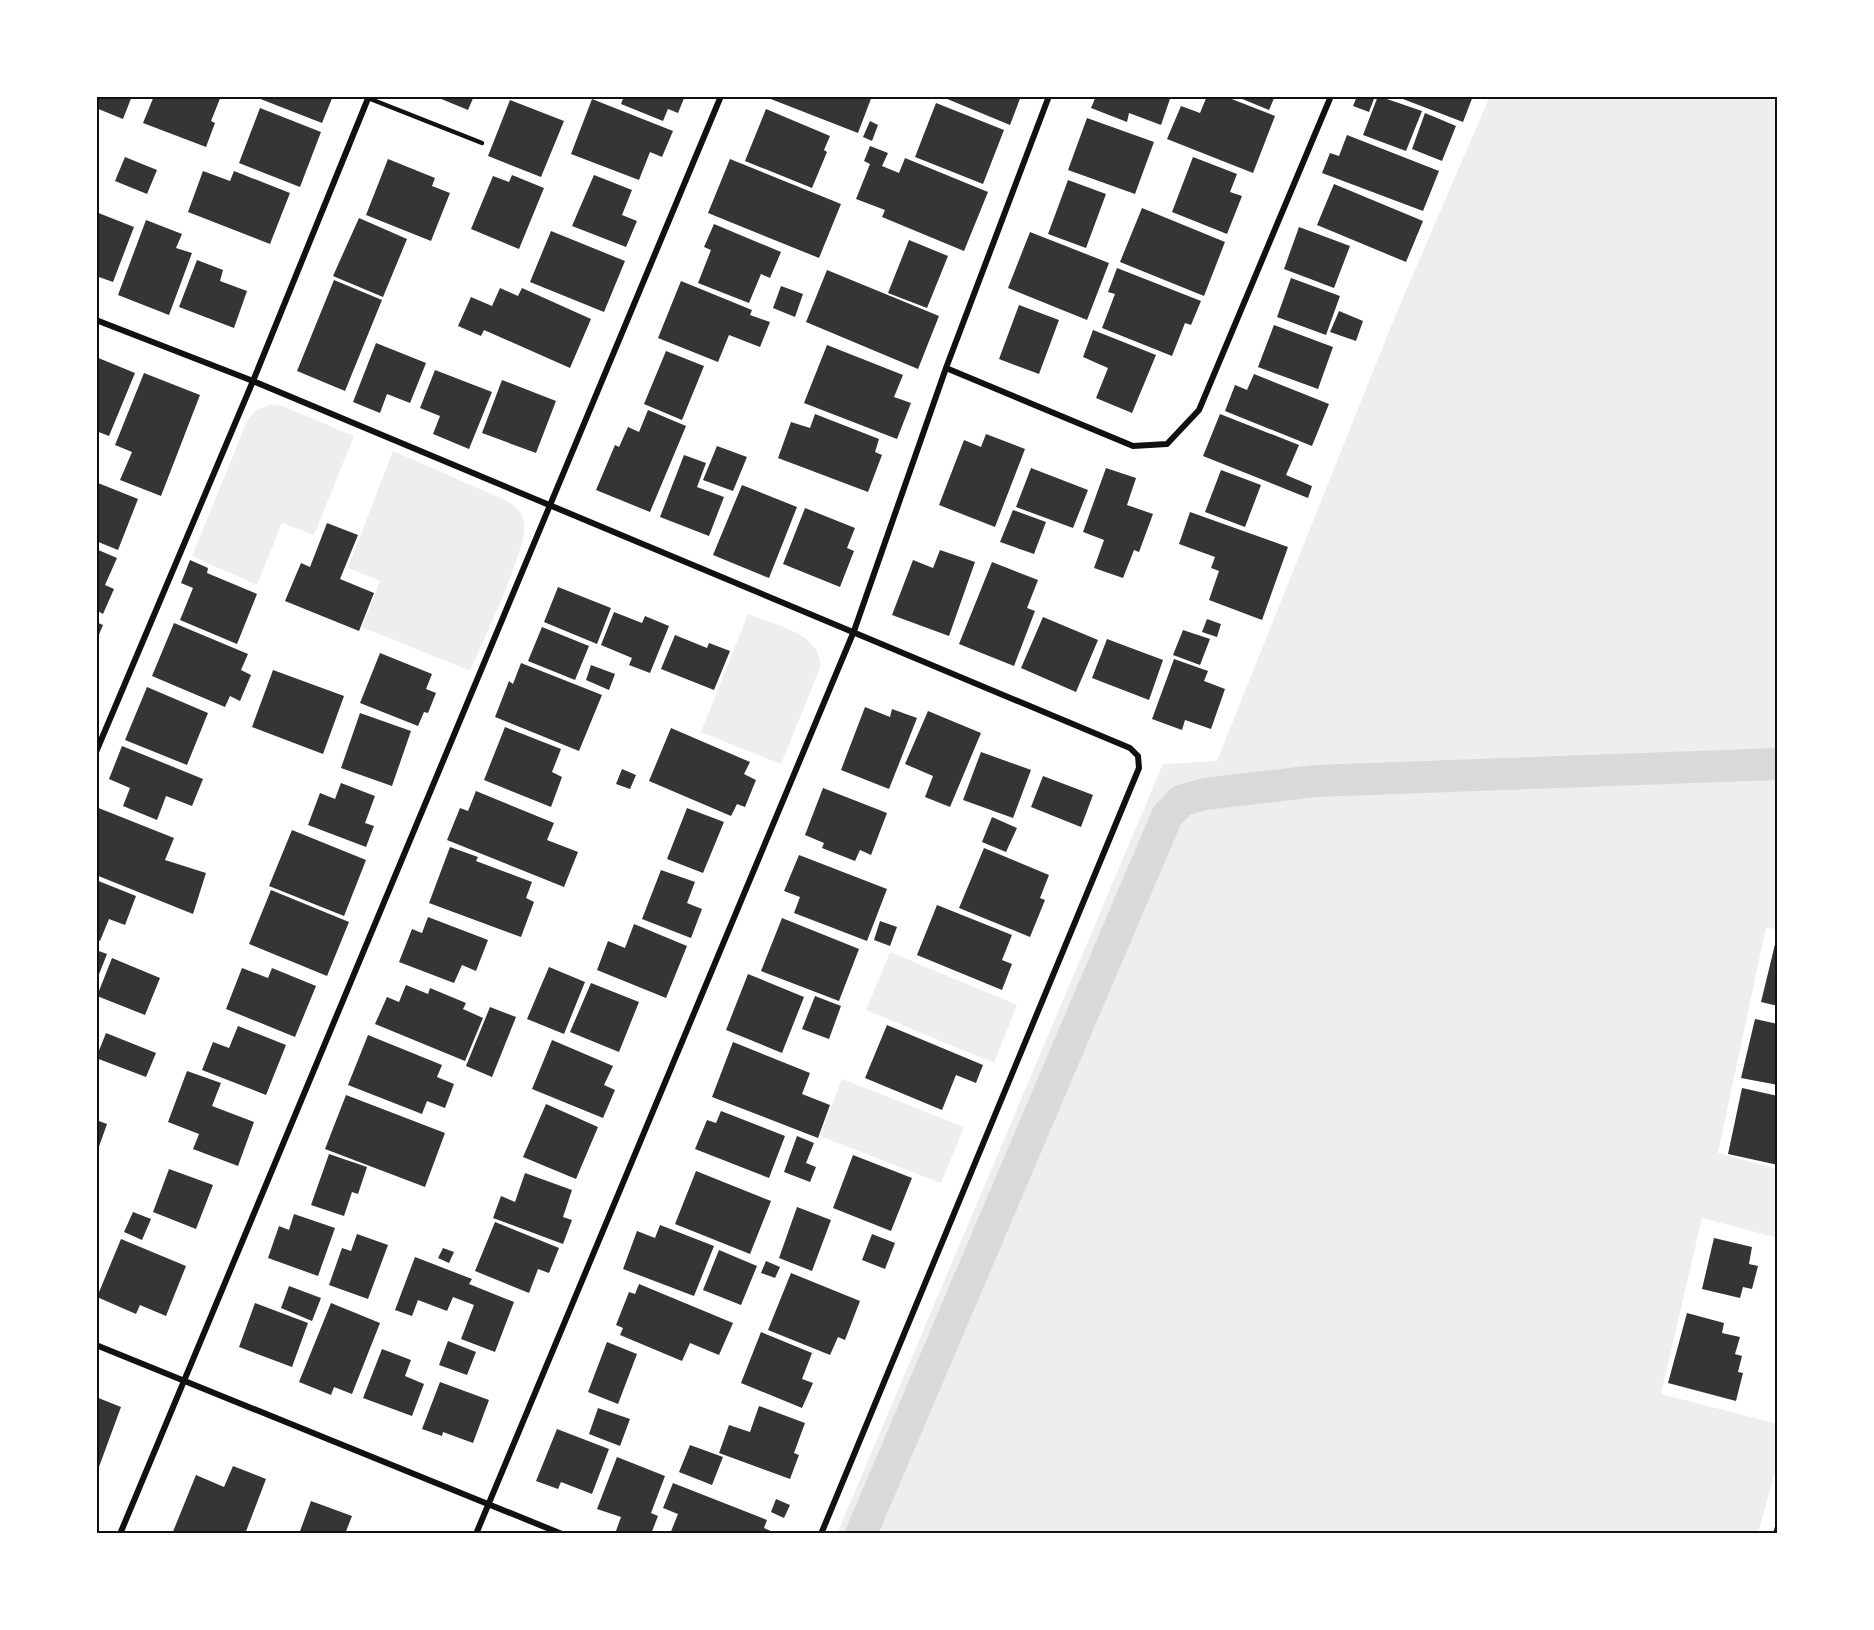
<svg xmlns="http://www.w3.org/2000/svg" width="1874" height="1630" font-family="'IBM Plex Sans',sans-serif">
<rect width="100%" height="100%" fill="#fff"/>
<path fill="#eee" d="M1490 96H1778V930L1766 927 1718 1153 1778 1169V1238L1702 1218 1661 1394 1778 1424V1460L1758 1534H837L1163 764 1217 761 1396 314Z
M270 405 282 406 354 436 314 535 282 523 257 585 192 556 248 419 257 409Z
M393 451 503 499C513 504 521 510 524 522 529 546 482 643 470 671L362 627 380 581 348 568Z
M748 614C774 625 823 633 820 668L781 764 701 732Z
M890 952 1017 1005 994 1063 866 1010Z
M842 1079 964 1127 941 1183 820 1136Z"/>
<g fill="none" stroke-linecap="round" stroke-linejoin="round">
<path stroke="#d9d9d9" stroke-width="32" d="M861 1534 1167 816 1181 801 1204 794 1315 781 1778 764"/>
</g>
<path fill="#353535" d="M96 96H132L123 119 96 108Z
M154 96H221L211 121 215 123 206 147 143 123Z
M253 96H333L322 123Z
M434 96H474L468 110Z
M624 96H685L678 113 668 109 663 121 621 104Z
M763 96H872L858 133Z
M940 96H1021L1010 125Z
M1096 96H1171L1161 125 1129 113 1127 122 1091 108Z
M1207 96H1224L1275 116 1253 173 1167 139 1181 106 1200 113Z
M1235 96H1275L1269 110Z
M1357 96H1375L1369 112 1353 106Z
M1378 96 1422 111 1406 151 1363 135Z
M1395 96H1473L1463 122Z
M592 99 673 131 662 157 650 152 639 180 571 154Z
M510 100 564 121 541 177 488 156Z
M936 103 1004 130 983 184 915 157Z
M260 108 321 132 300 187 239 163Z
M766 109 830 136 824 150 827 152 812 188 745 161Z
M1425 113 1456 126 1442 161 1412 149Z
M1087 118 1154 142 1135 194 1068 170Z
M870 121 878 125 872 141 863 137Z
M1347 135 1439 171 1423 211 1322 173 1330 153 1339 156Z
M870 146 888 153 882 166 899 173 905 158 988 192 964 251 882 217 885 210 856 199 870 164 864 161Z
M125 157 157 170 147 194 115 181Z
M1193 157 1237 174 1230 192 1242 196 1227 234 1172 212Z
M388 159 435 178 432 186 450 193 431 241 366 215Z
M730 159 841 204 819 258 708 213Z
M203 171 230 181 234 171 290 193 270 244 188 212Z
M512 175 544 188 519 249 471 229 493 176 509 182Z
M594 175 632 190 622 215 637 221 626 247 572 226Z
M1068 180 1106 194 1086 248 1048 234Z
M1334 184 1423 221 1406 262 1317 225Z
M1142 208 1225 242 1204 296 1120 262Z
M96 212 134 227 113 282 96 276Z
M359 218 407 239 383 297 333 276Z
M146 220 182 234 176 248 192 253 169 315 118 295Z
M714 224 781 252 770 278 761 274 749 303 698 283 711 250 704 247Z
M1299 227 1350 246 1334 288 1284 269Z
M551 231 625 261 604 312 530 282Z
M1030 232 1109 263 1087 320 1008 288Z
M909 240 948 256 927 308 888 293Z
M197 260 223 270 220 281 247 291 234 328 179 307Z
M1117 268 1201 301 1191 325 1185 323 1172 356 1102 328 1115 294 1108 292Z
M827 270 939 316 918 369 806 322Z
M1291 278 1340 296 1326 335 1277 317Z
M334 280 382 300 345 391 297 371Z
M681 281 752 310 750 315 770 322 760 347 729 335 718 362 658 338Z
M781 286 803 294 795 317 773 308Z
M500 288 518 296 522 288 591 319 570 368 484 330 481 336 458 326 471 297 492 306Z
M1019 305 1059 320 1039 374 999 359Z
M1339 311 1363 321 1356 341 1330 332Z
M1274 325 1333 347 1318 389 1258 367Z
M1093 330 1156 355 1132 413 1096 398 1108 368 1083 357Z
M376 343 426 363 410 403 387 394 380 413 353 402Z
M827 345 903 375 894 397 911 403 897 439 804 403Z
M666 351 704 366 682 420 644 404Z
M96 357 135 373 109 436 96 431Z
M435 370 492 392 469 449 433 434 440 416 420 408Z
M144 373 200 395 161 496 120 480 132 452 115 445Z
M1254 374 1329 404 1312 446 1225 411 1235 385 1247 390Z
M502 380 556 401 536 453 482 433Z
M648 410 686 426 650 512 596 490 615 445 619 447 628 427 639 432Z
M815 414 879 439 875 452 882 455 868 492 778 458 791 422 810 428Z
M1220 414 1299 445 1286 475 1312 486 1308 498 1203 456Z
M986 434 1025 449 995 527 939 505 964 440 981 447Z
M717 446 747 457 733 491 703 480Z
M684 455 706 463 697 487 724 497 709 536 660 517Z
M1031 468 1088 490 1073 528 1016 507Z
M1106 468 1136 478 1127 505 1153 514 1139 552 1134 550 1123 578 1094 568 1104 540 1083 532Z
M1221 470 1261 485 1245 527 1205 512Z
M98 483 138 499 118 550 96 541Z
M742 485 797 507 769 578 713 555Z
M805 508 855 528 847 548 854 551 840 587 783 564Z
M1013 510 1046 522 1034 554 1000 542Z
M1190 512 1288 547 1262 620 1209 600 1219 571 1211 568 1215 557 1179 544Z
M327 523 358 535 340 579 374 593 359 631 285 601 301 563 310 567Z
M96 549 117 558 105 585 114 589 103 614 96 610Z
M940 550 975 562 949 636 892 615 913 560 933 568Z
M190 560 208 568 207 573 257 594 237 644 180 620 193 588 181 583Z
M992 562 1038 580 1027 608 1035 611 1014 666 959 644Z
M558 587 611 608 597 644 544 622Z
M614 612 642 623 645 616 669 626 650 673 629 665 632 658 601 645Z
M1043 617 1098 640 1076 692 1021 668Z
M1207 619 1221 624 1217 637 1202 632Z
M96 622 103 625 96 642Z
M174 623 248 654 241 670 251 675 240 701 230 696 225 707 152 676Z
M542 627 589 646 575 680 528 661Z
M1183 630 1210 639 1200 665 1173 655Z
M675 635 707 648 709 643 730 651 714 690 661 669Z
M1107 639 1163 660 1149 700 1092 678Z
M380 653 432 674 426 689 436 693 428 713 424 712 418 726 360 703Z
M1174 659 1208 671 1204 681 1225 689 1211 729 1185 720 1182 730 1152 719Z
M521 663 602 695 579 751 495 717 509 681 513 684Z
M591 665 615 674 609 690 586 680Z
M273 670 344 696 323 754 252 727Z
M147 687 208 713 187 765 125 740Z
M865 707 890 717 892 709 917 718 889 789 841 770Z
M928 711 981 733 950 807 925 797 933 776 905 764Z
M360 713 411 731 392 786 341 768Z
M505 727 561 749 552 772 562 777 551 807 484 780Z
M671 728 750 762 744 774 756 780 745 807 737 804 731 816 649 781Z
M122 746 203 779 192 806 166 796 157 820 123 806 130 788 109 779Z
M981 752 1031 770 1013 818 963 800Z
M622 769 636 775 630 789 616 784Z
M1043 776 1093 795 1081 827 1031 807Z
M341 783 375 796 365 823 374 826 366 847 308 825 320 793 335 799Z
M823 788 887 813 871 855 860 850 855 861 822 848 824 843 805 835Z
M476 791 554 823 547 840 578 852 564 887 447 840 460 808 468 811Z
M96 807 174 838 165 860 206 873 193 914 96 875Z
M687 808 724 822 703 873 667 859Z
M992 817 1017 828 1006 852 982 842Z
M292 830 366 860 344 916 269 886Z
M450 847 478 857 476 861 532 882 526 898 534 902 521 937 429 903Z
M984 848 1049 875 1040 898 1045 900 1030 937 959 908Z
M799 855 887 889 867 941 794 913 800 897 784 891Z
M661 870 695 882 687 903 702 909 691 938 642 919Z
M96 880 136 896 125 925 109 919 100 941 96 939Z
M271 890 349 922 327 976 249 944Z
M937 905 1012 935 1002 960 1012 964 1002 990 917 955Z
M428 917 488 940 476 971 462 965 454 983 399 962 412 929 422 933Z
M782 918 859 949 839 1001 761 971Z
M880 921 897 927 890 946 874 940Z
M634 924 687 946 666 998 597 970 608 941 625 948Z
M1777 936H1778V1006L1761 1002Z
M96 950 107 954 96 982Z
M112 958 160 978 145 1015 97 996Z
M549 967 585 982 564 1034 527 1019Z
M242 968 268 978 272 968 316 986 295 1037 226 1009Z
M748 974 804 997 782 1053 726 1030Z
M591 983 639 1002 619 1052 570 1032Z
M406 985 428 994 430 988 466 1003 463 1009 483 1018 465 1061 375 1024 387 997 399 1002Z
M815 996 841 1006 829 1039 802 1029Z
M490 1007 516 1017 492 1077 466 1066Z
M1755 1019 1778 1024V1085L1741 1078Z
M887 1025 983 1065 976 1083 956 1075 942 1110 865 1078Z
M238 1026 286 1045 266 1095 202 1070 213 1042 229 1048Z
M106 1033 156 1053 146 1077 96 1058Z
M368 1035 442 1065 437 1077 454 1084 445 1108 427 1101 422 1114 348 1085Z
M552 1040 613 1066 604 1085 615 1090 603 1118 532 1089Z
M733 1042 810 1073 802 1094 830 1105 818 1138 712 1097Z
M187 1071 221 1083 212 1106 254 1122 238 1166 193 1149 199 1134 168 1122Z
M1742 1088 1778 1096V1165L1728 1154Z
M346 1095 445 1133 425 1187 325 1149Z
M546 1104 598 1127 576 1179 523 1157Z
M721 1111 785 1136 769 1178 695 1149 707 1120 716 1123Z
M96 1120 107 1124 96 1155Z
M797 1136 814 1143 806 1163 816 1167 810 1182 784 1172Z
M329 1154 367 1167 358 1194 352 1192 344 1216 311 1205Z
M853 1155 912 1178 891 1231 833 1208Z
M169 1169 213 1185 196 1229 153 1212Z
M696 1171 771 1201 750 1254 675 1224Z
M525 1173 572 1190 563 1217 572 1220 563 1244 493 1218 501 1196 515 1202Z
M797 1207 831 1220 812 1271 779 1258Z
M133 1212 151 1219 142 1240 124 1232Z
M294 1214 335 1228 318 1276 268 1258 279 1226 289 1230Z
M495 1222 559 1248 549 1273 538 1269 529 1293 475 1271Z
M660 1225 714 1246 694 1296 623 1269 637 1231 655 1238Z
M357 1234 388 1245 368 1299 329 1285 342 1248 351 1251Z
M872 1234 895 1243 885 1269 862 1260Z
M1714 1238 1752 1247 1749 1264 1758 1266 1752 1289 1743 1287 1740 1298 1702 1289Z
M121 1239 186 1266 166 1316 140 1305 136 1314 97 1297Z
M443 1248 454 1252 449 1263 438 1258Z
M719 1250 757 1266 741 1305 703 1290Z
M415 1257 472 1279 469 1284 514 1302 495 1352 461 1339 474 1305 453 1297 447 1311 418 1300 412 1316 395 1310Z
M766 1261 780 1267 775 1278 761 1273Z
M791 1273 860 1301 845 1340 838 1337 830 1355 768 1330Z
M639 1284 733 1323 719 1355 690 1343 682 1361 620 1335 623 1328 616 1325 629 1292 635 1294Z
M289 1286 321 1298 312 1321 281 1308Z
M255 1303 308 1323 292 1367 239 1347Z
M331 1303 380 1323 352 1394 334 1387 331 1395 299 1382Z
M1687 1313 1724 1323 1722 1333 1740 1337 1735 1354 1742 1356 1738 1372 1743 1373 1736 1401 1668 1383Z
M761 1332 812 1353 802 1379 813 1383 802 1408 741 1383Z
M448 1341 476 1352 467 1375 439 1365Z
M607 1342 637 1354 618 1404 588 1392Z
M382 1349 411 1360 405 1376 424 1384 412 1416 363 1398Z
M440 1382 489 1400 473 1443 443 1432 442 1436 422 1429Z
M96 1397 121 1407 96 1475Z
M759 1406 805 1423 794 1453 799 1455 790 1479 719 1453 729 1425 750 1432Z
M598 1408 630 1419 620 1446 589 1434Z
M557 1429 609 1449 592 1494 561 1482 558 1489 536 1481Z
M690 1445 723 1457 712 1485 679 1472Z
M617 1457 665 1476 651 1513 658 1516 651 1534H623L616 1531 621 1517 597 1509Z
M233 1466 266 1479 245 1534H172L196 1475 224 1487Z
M673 1483 767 1520 764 1528 773 1532 772 1534H670L678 1514 663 1508Z
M776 1499 790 1505 784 1518 771 1512Z
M311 1501 352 1516 345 1534H299Z"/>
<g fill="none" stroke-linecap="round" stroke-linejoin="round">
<path stroke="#111" stroke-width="4.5" d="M368 98 482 143"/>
<path stroke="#111" stroke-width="6" d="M96 320 253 381 1130 748 1138 756 1139 768 821 1534
M946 368 1133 446 1167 444 1199 410 1331 96
M96 752 253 381 369 96
M96 1345 562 1534
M120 1534 721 96
M476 1534 854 631 946 368 1049 96
M1776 1534 1778 1527"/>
</g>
<rect width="1874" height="1630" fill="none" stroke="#ffffff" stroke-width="195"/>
<rect x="98" y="98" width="1678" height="1434" fill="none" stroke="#111" stroke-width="2"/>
</svg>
